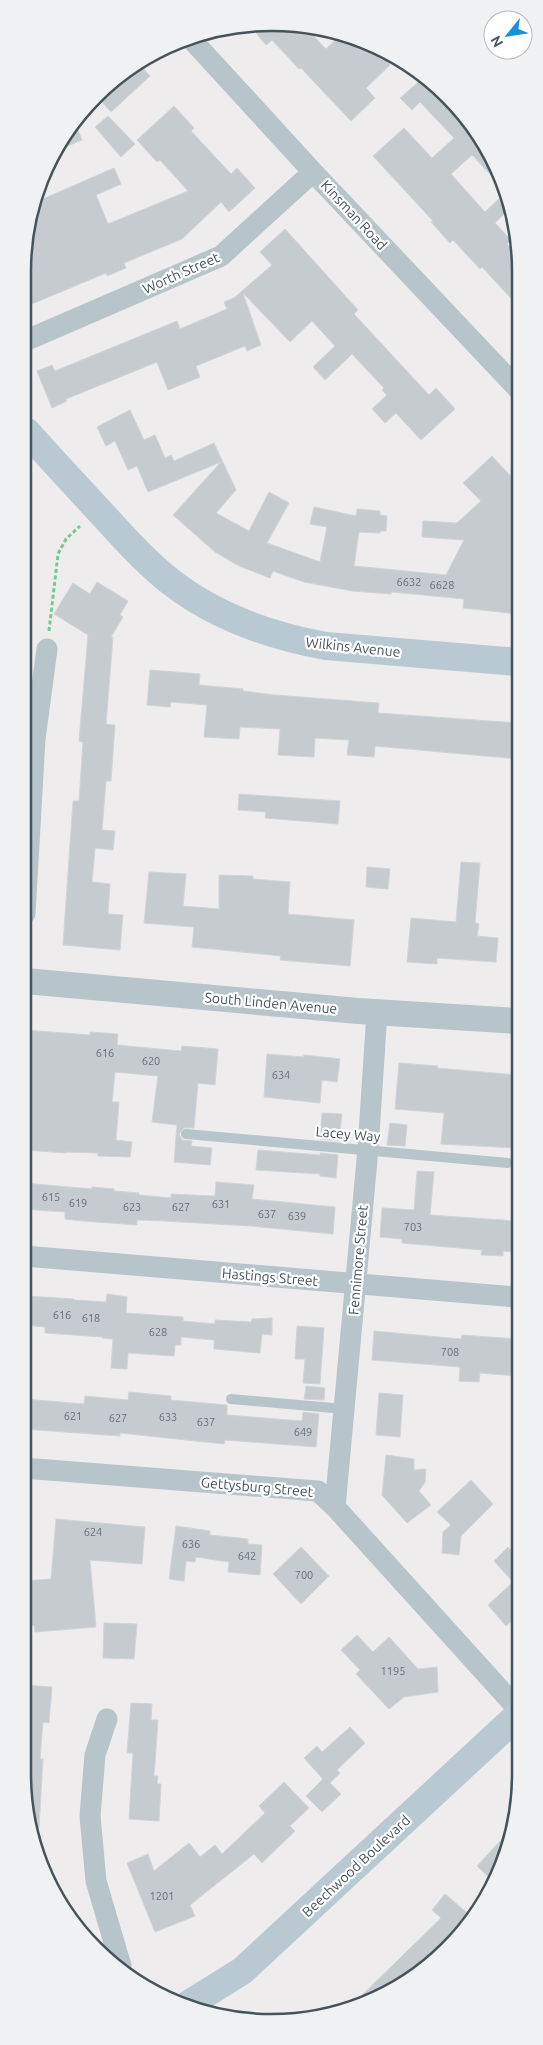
<svg xmlns="http://www.w3.org/2000/svg" width="543" height="2045" font-family="Ubuntu,sans-serif">
<rect width="100%" height="100%" fill="#efeced"/>
<path fill="#c6cbcf" stroke="#d0d4d8" d="M251 27H305L326 49 341 35 375 48 390 65 366 88 375 98 351 121 301 68 299 69 272 40 266 45Z
M138 63 150 76 111 112 99 99 133 65Z
M423 78 439 91 470 125 495 162 501 186 472 155 451 174 485 212 505 193 509 209 495 223 511 240 507 244 518 256V306L482 267 480 269 453 240 450 243 431 222 433 221 373 156 404 128 432 158 454 138 420 102 412 110 400 98Z
M174 106 194 128 191 131 231 174 237 168 255 188 229 212 221 202 182 239 124 263 126 268 107 276 106 273 27 306V223L36 202 114 168 121 184 96 195 108 224 188 191 160 160 157 162 137 140Z
M108 116 135 144 121 157 95 127Z
M75 123 82 140 58 150 64 133Z
M285 229 358 310 354 314 429 395 436 388 455 409 421 440 396 413 385 423 372 409 387 395 382 390 384 388 352 354 325 380 313 367 335 346 312 321 290 342 243 293 261 345 247 351 245 346 196 366 200 377 168 390 157 362 66 399 67 401 52 408 37 371 52 365 55 371 177 321 180 329 227 309 224 302 234 298 272 265 260 252Z
M130 410 144 440 155 435 165 458 171 455 174 461 214 443 236 490 216 513 249 531 269 492 289 503 267 543 320 562 327 527 310 524 314 507 356 516 357 509 380 511V515L387 516 386 531H380V533L359 532 354 566 446 575 464 540 422 537 423 521 457 523 481 501 463 483 492 456 518 484V614L463 608 464 599 392 592 391 594 352 591 304 582 273 571 270 578 239 566 215 552 173 515 221 462 148 492 137 466 128 470 115 441 106 446 97 427Z
M97 582 128 601 120 615 123 617 111 637H113L106 724 115 725 111 781H106L102 830 115 831 113 850 95 848 92 882 110 884 108 914 123 915 120 950 63 945 73 801H79L83 742 79 741 88 635 54 614 73 583 90 594Z
M150 670 200 674 199 685 243 689V691L275 695 379 703 378 713 518 723V759L375 746 374 757 347 755 349 740 315 738 314 757 278 755 280 729 240 727 239 739 204 737 207 705 171 702 170 707 147 705Z
M239 794 340 801 338 824 265 818 266 812 238 810Z
M461 862 480 863 475 923 479 924 477 936 498 938 496 962 437 958V964L407 962 411 918 456 922Z
M367 867 390 869 388 889 366 887Z
M149 872 186 874 183 906 219 909V875L253 876V879L290 882 288 914 354 920 350 966 280 960 281 956 192 947 194 927 144 923Z
M25 1030 90 1035V1032L118 1034 117 1045 181 1051 182 1046 218 1049 215 1085 198 1083 194 1128H184L179 1134 182 1140 192 1141 191 1146 212 1148 210 1165 174 1162 177 1125 152 1122 158 1076 115 1072 112 1102H119L116 1140 132 1142 130 1157 98 1156V1153L66 1152V1153L24 1150Z
M267 1054 303 1057 304 1055 340 1059 337 1082 322 1080 320 1103 264 1097Z
M399 1063 438 1066 437 1068 517 1075V1122H515L514 1148 441 1144 444 1113 395 1109Z
M322 1113 342 1114 339 1141 320 1139Z
M390 1123 407 1125 405 1146 387 1145Z
M258 1150 320 1155V1153L338 1155 336 1178 320 1176V1174L256 1170Z
M417 1171 434 1172 430 1215 517 1221V1252L503 1251V1256L481 1255 482 1250 402 1243V1239L380 1237 382 1208 414 1210Z
M216 1182 254 1185 252 1199 335 1207 333 1234 250 1226 165 1221 137 1220V1225L83 1221 65 1219V1212L24 1209V1183L92 1189V1187L114 1189V1191L139 1193V1195L171 1198V1194L215 1196Z
M107 1294 127 1297 126 1313 183 1317V1321L215 1324V1320L251 1322 252 1319 272 1318V1335L262 1334 260 1353 214 1349V1340L181 1337V1345H175L174 1356 128 1353 127 1369 111 1368 113 1339 102 1338 103 1337 45 1333V1327L24 1325 26 1296 74 1299V1300L106 1302Z
M297 1326 324 1328 320 1384 303 1383 305 1359H295Z
M374 1331 461 1339 462 1335 517 1339V1376L480 1373 479 1382 459 1381 460 1367 372 1360Z
M306 1386 325 1388 324 1400 304 1399Z
M129 1392 171 1396V1400L227 1405V1415L302 1421 303 1412 319 1414 316 1447 225 1440 224 1444 120 1433V1436L24 1429V1399L84 1404 85 1396 128 1400Z
M379 1393 403 1395 400 1437 376 1435Z
M386 1455 414 1459V1470L426 1469 425 1482 419 1491 431 1505 407 1523 382 1495Z
M471 1480 493 1504 461 1536 459 1555 442 1553 443 1532 451 1525 437 1512Z
M56 1519 145 1527 142 1564 90 1560 96 1627 35 1632 34 1625 23 1626V1581L51 1579Z
M176 1526 210 1531V1535L248 1539V1544L262 1545 260 1575 228 1572 229 1562 196 1557 195 1562 186 1561 184 1581 169 1579Z
M301 1547 329 1576 301 1604 273 1574Z
M508 1547 516 1556V1617L506 1626 488 1605 513 1582 494 1561Z
M104 1623 137 1624 134 1659 103 1658Z
M357 1635 373 1652 389 1637 418 1669 437 1667 438 1692 404 1697 389 1709 356 1674 360 1670 341 1650Z
M23 1685 52 1687 49 1723 43 1722 40 1759H43L39 1828 33 1829 22 1774Z
M131 1703 152 1704 151 1720H158L154 1776H158L157 1784H161L159 1821 129 1819 133 1753H127Z
M350 1727 365 1743 337 1770 340 1773 330 1783 341 1794 322 1812 306 1796 323 1779 304 1758 317 1746 322 1752Z
M284 1782 309 1808 290 1826 295 1831 262 1863 254 1854 190 1905 195 1916 155 1932 127 1863 148 1854 154 1871 189 1843 200 1857 215 1845 222 1854 265 1813 259 1806Z
M513 1827 514 1828 493 1881 477 1866Z
M445 1894 471 1916 423 1971 359 2003 357 2000 441 1918 432 1910Z"/>
<g fill="none" stroke-linecap="round" stroke-linejoin="round">
<path stroke="#71cc91" stroke-width="3" stroke-dasharray="4 2.5" stroke-linecap="butt" d="M49 631 58 554 66 539 80 526"/>
<path stroke="#b7c4ca" stroke-width="10" d="M186 1134 508 1163
M231 1399 344 1409"/>
<path stroke="#b7c4ca" stroke-width="21" d="M192 40 313 172 518 389
M27 340 221 256 313 172
M25 914 35 739 47 649
M24 1256 517 1297
M23 1468 318 1491 335 1507 516 1707
M335 1507 368 1149 377 1012
M107 1719 95 1755 90 1816 96 1881 121 1966"/>
<path stroke="#b7c4ca" stroke-width="26" d="M25 981 358 1011 517 1021"/>
<path stroke="#b9c9d1" stroke-width="28" d="M27 432C52 460 78 488 104 516 122 536 140 556 160 573 206 613 266 635 326 646L518 662
M189 2004 242 1971 516 1717"/>
</g>
<g text-anchor="middle" stroke-width="4.5" stroke-linejoin="round" paint-order="stroke">
<g font-size="11" fill="#657177">
<text x="409" y="586">6632</text>
<text x="442" y="589">6628</text>
<text x="105" y="1057">616</text>
<text x="151" y="1065">620</text>
<text x="281" y="1079">634</text>
<text x="51" y="1201">615</text>
<text x="78" y="1207">619</text>
<text x="221" y="1208">631</text>
<text x="132" y="1211">623</text>
<text x="181" y="1211">627</text>
<text x="267" y="1218">637</text>
<text x="297" y="1220">639</text>
<text x="413" y="1231">703</text>
<text x="62" y="1319">616</text>
<text x="91" y="1322">618</text>
<text x="158" y="1336">628</text>
<text x="450" y="1356">708</text>
<text x="73" y="1420">621</text>
<text x="168" y="1421">633</text>
<text x="118" y="1422">627</text>
<text x="206" y="1426">637</text>
<text x="303" y="1436">649</text>
<text x="93" y="1536">624</text>
<text x="191" y="1548">636</text>
<text x="247" y="1560">642</text>
<text x="304" y="1579">700</text>
<text x="393" y="1675">1195</text>
<text x="162" y="1900">1201</text>
</g>
<g font-size="14" fill="#45535a" stroke="#fff">
<text transform="translate(354 215) rotate(47)" y="5">Kinsman Road</text>
<text transform="translate(181 273) rotate(-24)" y="5">Worth Street</text>
<text transform="translate(353 647) rotate(6)" y="5">Wilkins Avenue</text>
<text transform="translate(271 1003) rotate(5)" y="5">South Linden Avenue</text>
<text transform="translate(348 1134) rotate(5)" y="5">Lacey Way</text>
<text transform="translate(358 1260) rotate(-85)" y="5">Fennimore Street</text>
<text transform="translate(270 1277) rotate(5)" y="5">Hastings Street</text>
<text transform="translate(257 1487) rotate(5)" y="5">Gettysburg Street</text>
<text transform="translate(356 1866) rotate(-43)" y="5">Beechwood Boulevard</text>
</g>
</g>
<path d="M0 0H543V2045H0ZM271 31H272A240 240 0 0 1 512 271V1774A240 240 0 0 1 272 2014H271A240 240 0 0 1 31 1774V271A240 240 0 0 1 271 31Z" fill="#f0f1f2" fill-rule="evenodd"/>
<path fill="none" stroke="#45535a" stroke-width="2.5" d="M271 31H272A240 240 0 0 1 512 271V1774A240 240 0 0 1 272 2014H271A240 240 0 0 1 31 1774V271A240 240 0 0 1 271 31Z"/>
<g transform="translate(508 35) rotate(240)"><circle r="24" fill="#ffffff" stroke="#b5babd"/>
<path d="M0-4L9 19L0 12L-9 19Z" fill="#188ede"/>
<text y="-8" font-size="14" font-weight="bold" text-anchor="middle" fill="#45535a">N</text>
</g>
</svg>
